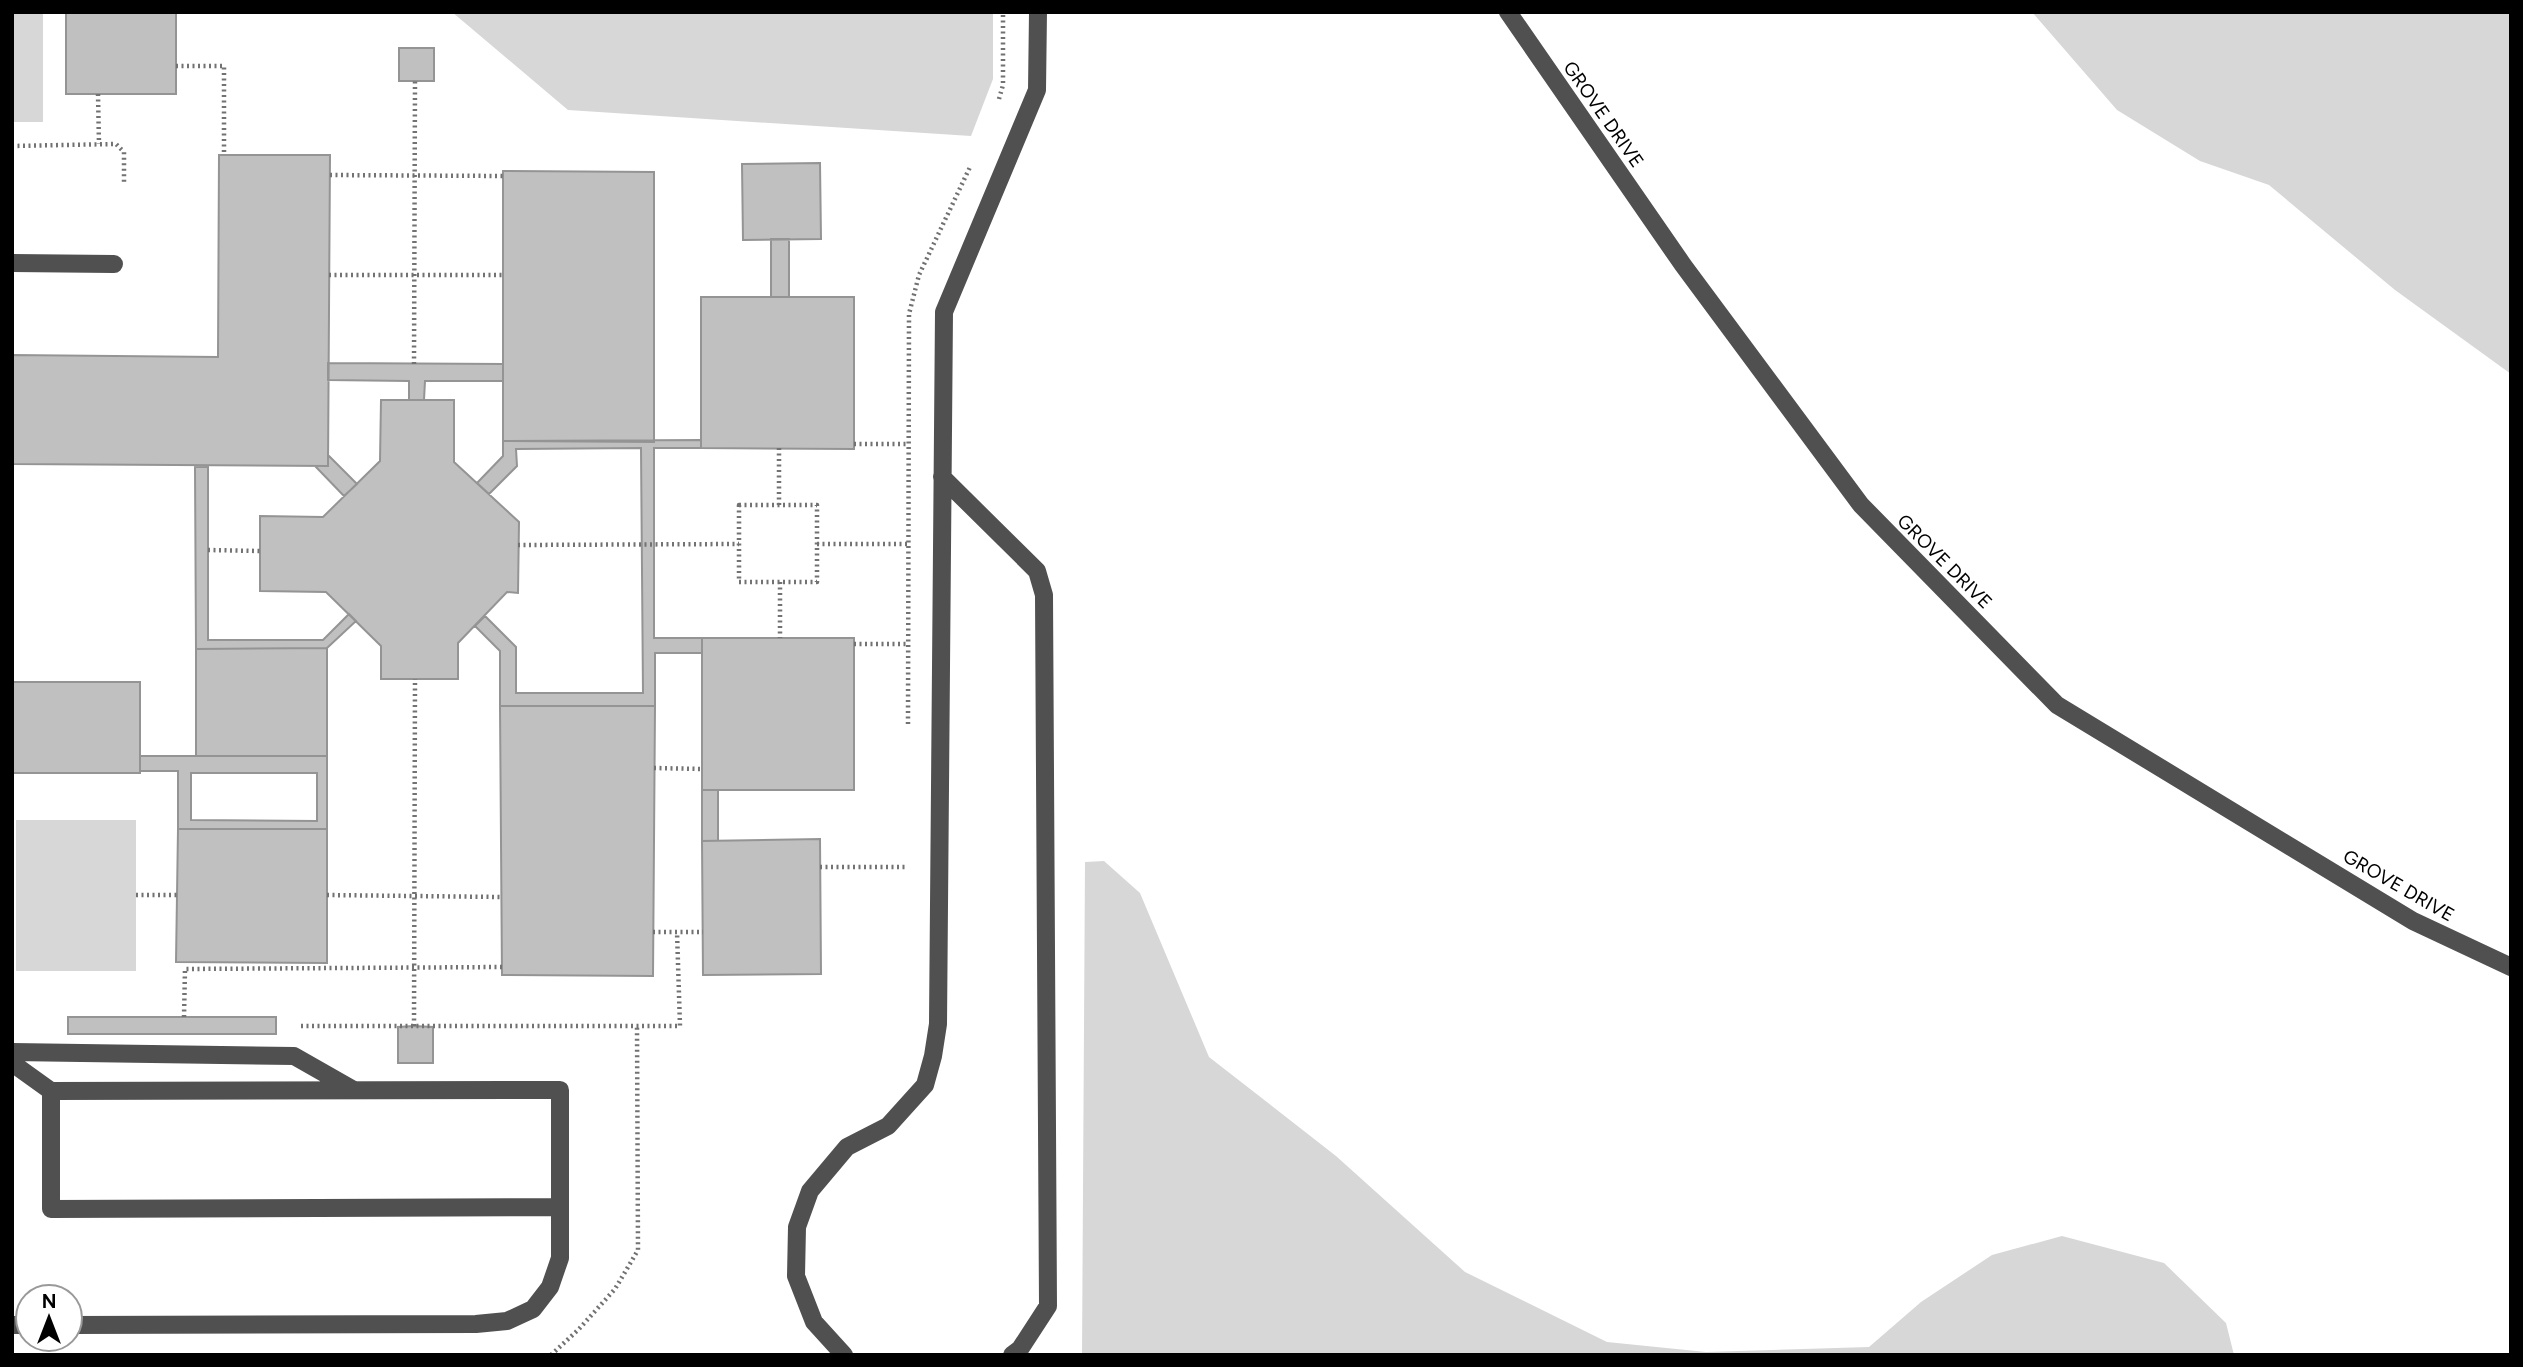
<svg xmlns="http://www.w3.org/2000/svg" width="2523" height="1367" font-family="Figtree,sans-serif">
<rect width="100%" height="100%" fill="#fff"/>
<path fill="#d7d7d7" d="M12 12H43V122H12Z
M452 12H993V79L971 136 568 110Z
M2032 12H2511V374L2395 290 2269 185 2200 161 2117 110Z
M16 820H136V971H16Z
M1104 861 1140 893 1209 1057 1336 1156 1465 1272 1607 1342 1706 1352 1869 1347 1921 1302 1992 1255 2062 1236 2164 1263 2226 1323 2234 1355H1082L1085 862Z"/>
<path fill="#c0c0c0" stroke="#949494" stroke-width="2" fill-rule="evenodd" d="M66 12H176V94H66Z
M399 48H434V81H399Z
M219 155H330L328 466 12 464V355L218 357Z
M820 163 821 239 743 240 742 164Z
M503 171 654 172V442L503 441Z
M771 239H789V297H771Z
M701 297H854V449L701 448Z
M328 363 503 364V381H425L424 400H409V381L328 380Z
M381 400H454V462L519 522 518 593 507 592 458 643V679H381V646L326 592 260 591V516L323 517 380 461Z
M701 440V448H654V638H702V653H655V706H500V651L475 626 485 616 516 647V693H643L641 448 516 449 517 466 489 494 477 483 503 456V441Z
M328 455 357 484 344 496 315 466H328Z
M195 467H208V640H323L349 614 356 621 327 648 196 649Z
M702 638H854V790H702Z
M327 648V756H196V649Z
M12 682H140V773H12Z
M500 706H655L653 976 502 975Z
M140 756H327V829H178V771H140ZM191 773H317V821L191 820Z
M702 790H718V841H702Z
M178 829H327V963L176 962Z
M820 839 821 974 703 975 702 841Z
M68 1017H276V1034H68Z
M414 1026 433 1027V1063H398V1027Z"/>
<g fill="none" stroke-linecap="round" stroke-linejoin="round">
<path stroke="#727272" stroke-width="4.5" stroke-dasharray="2 3.5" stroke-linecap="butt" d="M176 66H224V155
M98 94 99 144
M999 99 1003 85V12
M12 146 116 144 124 152V183
M330 175 503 176
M329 275H503
M414 364 415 81
M854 444H909
M779 448V505
M739 505H817V582H739Z
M817 544H909
M518 545 739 544
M208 550 260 551
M780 582V638
M854 644H909
M908 724 909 314 919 275 971 165
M654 768 702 769
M820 867H908
M136 895H177
M327 895 502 897
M653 932H703
M184 1017 185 969 502 967
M301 1026H680L677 932
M414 1026 415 679
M551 1355 579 1329 615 1289 638 1250 637 1026"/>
<path stroke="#505050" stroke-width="18" d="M1508 12 1683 265 1861 505 2057 705 2413 921 2511 967
M12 263 114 264
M942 477 1037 571 1044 595 1048 1306 1020 1349 1012 1355
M12 1052 294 1056 352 1089
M12 1063 51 1091 560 1090V1258L550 1287 533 1309 507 1321 476 1324 70 1325
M51 1091V1209L560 1207
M12 1325H28
M844 1355 814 1322 796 1276 797 1227 810 1191 847 1147 888 1126 925 1085 933 1056 938 1024 944 312 1037 90 1038 12"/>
</g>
<g text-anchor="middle" stroke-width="7" stroke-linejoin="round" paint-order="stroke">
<g font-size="19" fill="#000" stroke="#fff">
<text transform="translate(1604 114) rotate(55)" y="7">GROVE DRIVE</text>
<text transform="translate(1945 561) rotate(45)" y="7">GROVE DRIVE</text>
<text transform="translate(2399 885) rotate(30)" y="7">GROVE DRIVE</text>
</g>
</g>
<rect width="2523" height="1367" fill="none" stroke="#000000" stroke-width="28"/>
<g transform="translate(49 1318)"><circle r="33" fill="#ffffff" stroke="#999999" stroke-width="2"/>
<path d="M0-5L12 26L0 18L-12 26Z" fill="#000000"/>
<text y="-10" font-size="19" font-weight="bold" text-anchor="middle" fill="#000000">N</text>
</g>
</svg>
